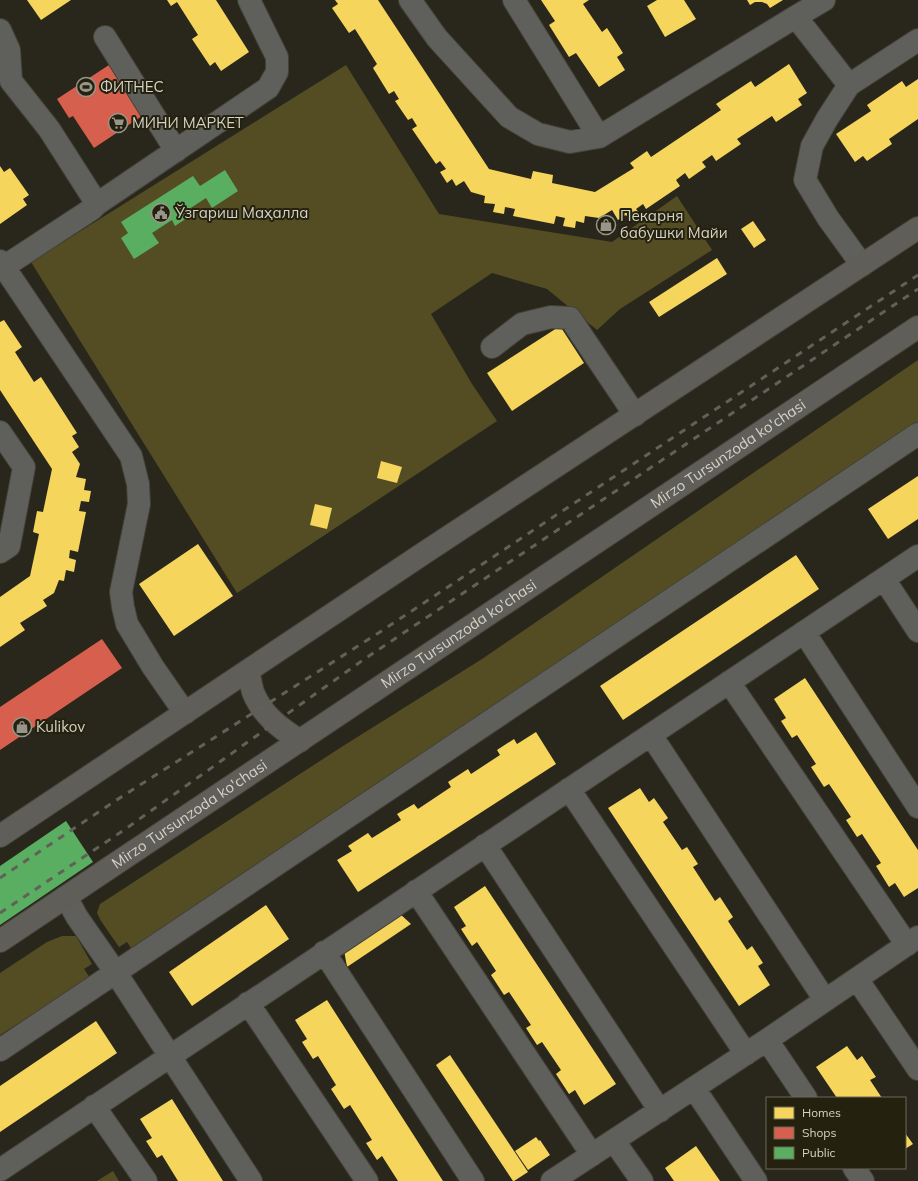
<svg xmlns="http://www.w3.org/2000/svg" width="918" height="1181" font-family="Mulish,sans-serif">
<rect width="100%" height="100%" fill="#29271c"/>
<path fill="#544d23" d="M346 65 439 214 612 242 677 196 712 250 620 309 597 330 547 289 492 273 431 314 472 384 497 421 237 593 31 262Z
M918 360V423L133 951 127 942 119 947 101 921 97 913 100 904 343 746 482 659Z
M62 936H76L92 964 84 969 90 978 0 1035V973L47 942Z
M113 1171 119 1181H97Z"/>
<path fill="#f6d55c" d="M27 0H71L41 20Z
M167 0H216L249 52 221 71 215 62 210 66 192 39 198 35 177 2 171 6Z
M335 0H378L489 169 531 179 533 171 553 175 552 183 595 192 634 168 630 163 647 151 651 157 721 110 716 104 751 81 755 87 789 64 807 93 798 99 802 105 776 122 772 116 737 139 741 144 716 161 712 155 702 162 706 167 689 179 685 173 676 180 680 186 646 209 643 204 636 209 639 213 629 219 626 215 618 220 612 210 599 218 585 216 584 223 576 221 575 228 563 226 565 218 556 216 554 224 513 216 515 209 505 207 504 214 493 212 495 204 484 203 485 196 471 192 464 181 456 186 452 179 447 183 440 172 446 169 440 161 436 164 412 129 417 126 412 118 408 120 395 101 399 99 394 91 389 94 373 68 377 64 355 29 349 33 332 8 338 4Z
M541 0H589L583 4 602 32 607 28 623 53 617 57 625 70 599 87 576 53 569 57 549 25 555 21Z
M657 0H684L696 19 665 37 647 6Z
M747 0H783L770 8 767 4 762 2H755L750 5Z
M918 79V119L889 139 892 144 867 161 863 156 855 162 836 134 871 111 867 105 902 81 906 87Z
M0 166 4 172 10 168 29 195 23 199 27 205 0 224Z
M753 221 766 240 754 248 741 229Z
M717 258 727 274 659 317 649 302Z
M4 320 22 347 15 352 20 360 34 382 41 377 77 433 72 436 79 447 72 452 80 464 76 477 86 479 84 490 91 491 89 502 81 501 79 511 86 512 78 552 70 550 69 558 76 560 74 572 66 570 64 581 59 580 54 593 43 600 47 606 20 623 25 630 0 647V597L30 576 39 534 33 532 37 511 43 512 52 469 0 390V322Z
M560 326 584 363 512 411 487 373Z
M381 461 402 467 397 483 377 478Z
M918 476V519L888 539 868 509Z
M315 504 332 508 327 529 310 525Z
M198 544 233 596 174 636 139 584Z
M796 555 819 589 623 720 600 686Z
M805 678 918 850V888L904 897 895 883 889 887 876 866 881 863 862 834 857 837 846 820 851 817 829 784 824 787 811 767 816 764 797 735 792 738 781 721 786 718 774 699Z
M536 732 556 764 358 892 337 860 352 851 348 846 368 833 372 838 401 820 397 814 414 804 418 809 451 787 448 782 468 769 471 774 500 755 497 750 514 739 517 744Z
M640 788 649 802 654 798 668 818 663 822 682 850 687 847 698 864 693 867 715 901 720 897 733 917 728 921 747 950 752 946 763 963 758 966 770 985 739 1006 608 808Z
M485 886 616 1084 584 1105 575 1090 569 1094 556 1074 561 1070 542 1042 537 1045 526 1028 531 1025 509 992 504 995 491 975 496 971 477 942 472 946 461 929 466 926 454 907Z
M266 905 289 939 192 1006 169 972Z
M399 913 411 924 347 967 344 950Z
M327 1000 443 1181H398L382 1156 377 1160 366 1143 372 1140 350 1105 344 1109 331 1089 336 1085 318 1056 313 1059 302 1042 307 1039 295 1020Z
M96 1021 117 1053 0 1132V1086Z
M847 1046 857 1060 862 1056 876 1077 870 1080 882 1098H837L816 1067Z
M450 1055 528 1172 514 1181H513L436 1065Z
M172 1099 223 1181H178L162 1155 157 1158 146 1141 152 1138 140 1119Z
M905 1133 913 1144 905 1149Z
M536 1137 539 1141 540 1140 550 1155 528 1170 515 1151Z
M696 1146 720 1181H674L665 1168Z"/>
<path fill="#d6604d" d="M112 63 124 80 120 83 142 116 94 148 73 116 69 118 57 99Z
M102 639 122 668 0 750V707Z"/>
<path fill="#5aae61" d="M225 170 238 191 212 208 206 198 186 211 190 216 175 226 172 220 152 233 159 243 134 259 121 238 128 233 121 222 193 176 200 186Z
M66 821 93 862 0 925V866Z"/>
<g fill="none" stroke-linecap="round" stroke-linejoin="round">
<defs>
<path id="minor" d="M410 0 437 38 509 117 538 134 570 142 599 137 797 16 803 26 849 85 827 119 812 146 805 180 828 218 862 265
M514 0 599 137
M797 16 824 0
M0 30 9 50 11 81 49 129 97 204
M105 37 176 151
M849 85 918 40
M0 261 131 456 138 484 139 504 121 592 123 607 127 624 153 667 185 713
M5 266 92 209 97 204 268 88 277 72V57L249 0
M492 347 522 324 551 317 570 318 635 415
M0 432 24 467 9 546 0 552
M884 579 918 631
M804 632 918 807
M729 682 907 945
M651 735 825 1000
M569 789 746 1054
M485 845 660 1111
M416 891 592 1155
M66 897 77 917 116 973 251 1181
M324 952 473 1181
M857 979 918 1069
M248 1003 367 1181
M767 1040 806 1098
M0 1050 918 434
M694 1088 756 1181
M94 1106 146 1181
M614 1141 642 1181
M854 1168 863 1181
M0 1170 918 556
M552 1181 767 1040 918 937"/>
<g id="major">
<path d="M248 671C250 678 251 685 253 692 262 715 280 728 300 741"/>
<path d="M0 836 427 551 918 228"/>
<path id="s1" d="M0 941 918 327"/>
</g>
</defs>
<use href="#minor" stroke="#444238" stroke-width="24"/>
<use href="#major" stroke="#444238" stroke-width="24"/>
<use href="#minor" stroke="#5f5f5b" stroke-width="22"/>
<use href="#major" stroke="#605e58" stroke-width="22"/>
<path stroke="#616059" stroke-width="3" stroke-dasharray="7 7" stroke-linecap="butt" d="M0 878 115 801 380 632 918 275
M0 913 124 830 363 660 918 289"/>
</g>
<defs>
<symbol id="stadium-ring" viewBox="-11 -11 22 22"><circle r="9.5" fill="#24210e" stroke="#98968a" stroke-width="1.5"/><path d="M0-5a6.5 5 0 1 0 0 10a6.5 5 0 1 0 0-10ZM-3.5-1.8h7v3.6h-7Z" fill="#98968a"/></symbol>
<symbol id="supermarket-ring" viewBox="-11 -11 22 22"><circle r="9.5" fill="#24210e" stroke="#98968a" stroke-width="1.5"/><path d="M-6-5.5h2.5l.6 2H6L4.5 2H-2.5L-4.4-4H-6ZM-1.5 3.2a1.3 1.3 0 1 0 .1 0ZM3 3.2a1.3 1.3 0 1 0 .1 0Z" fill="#98968a"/></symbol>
<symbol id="civic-ring" viewBox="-11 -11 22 22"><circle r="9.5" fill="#24210e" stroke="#98968a" stroke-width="1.5"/><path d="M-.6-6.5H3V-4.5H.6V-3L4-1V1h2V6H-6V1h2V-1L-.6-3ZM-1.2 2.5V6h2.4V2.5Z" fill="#98968a"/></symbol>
<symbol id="shop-ring" viewBox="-11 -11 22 22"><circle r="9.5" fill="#24210e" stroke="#98968a" stroke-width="1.5"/><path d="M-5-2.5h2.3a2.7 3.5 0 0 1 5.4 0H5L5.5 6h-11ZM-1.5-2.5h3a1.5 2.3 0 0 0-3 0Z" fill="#98968a"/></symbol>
</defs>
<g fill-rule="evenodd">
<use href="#stadium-ring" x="75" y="76" width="22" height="22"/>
<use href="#supermarket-ring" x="107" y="112" width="22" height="22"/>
<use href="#civic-ring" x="150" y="202" width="22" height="22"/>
<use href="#shop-ring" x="595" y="214" width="22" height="22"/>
<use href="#shop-ring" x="11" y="716" width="22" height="22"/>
</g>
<g text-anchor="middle" stroke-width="4" stroke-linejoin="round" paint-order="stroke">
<g font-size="15" fill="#d4d2c6" stroke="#24210e" text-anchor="start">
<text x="100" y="92">ФИТНЕС</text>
<text x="132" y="128">МИНИ МАРКЕТ</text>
<text x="175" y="218">Ўзгариш Маҳалла</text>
<text x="620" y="221">Пекарня<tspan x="620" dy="17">бабушки Майи</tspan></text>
<text x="36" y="732">Kulikov</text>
</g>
<g font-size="15" fill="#d4d2c6" stroke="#24210e">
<text dy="5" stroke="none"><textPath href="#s1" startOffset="876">Mirzo Tursunzoda ko'chasi</textPath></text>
<text dy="5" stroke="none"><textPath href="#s1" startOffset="552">Mirzo Tursunzoda ko'chasi</textPath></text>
<text dy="5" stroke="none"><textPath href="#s1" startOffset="228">Mirzo Tursunzoda ko'chasi</textPath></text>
</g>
</g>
<rect x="766" y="1097" width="140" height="72" fill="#24210e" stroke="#6a6858"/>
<rect x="774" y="1107" width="20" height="12" fill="#f6d55c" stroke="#6a6858"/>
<text x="802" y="1117" font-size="12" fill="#d4d2c6">Homes</text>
<rect x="774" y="1127" width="20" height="12" fill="#d6604d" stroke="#6a6858"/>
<text x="802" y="1137" font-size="12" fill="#d4d2c6">Shops</text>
<rect x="774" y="1147" width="20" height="12" fill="#5aae61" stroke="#6a6858"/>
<text x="802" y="1157" font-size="12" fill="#d4d2c6">Public</text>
</svg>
